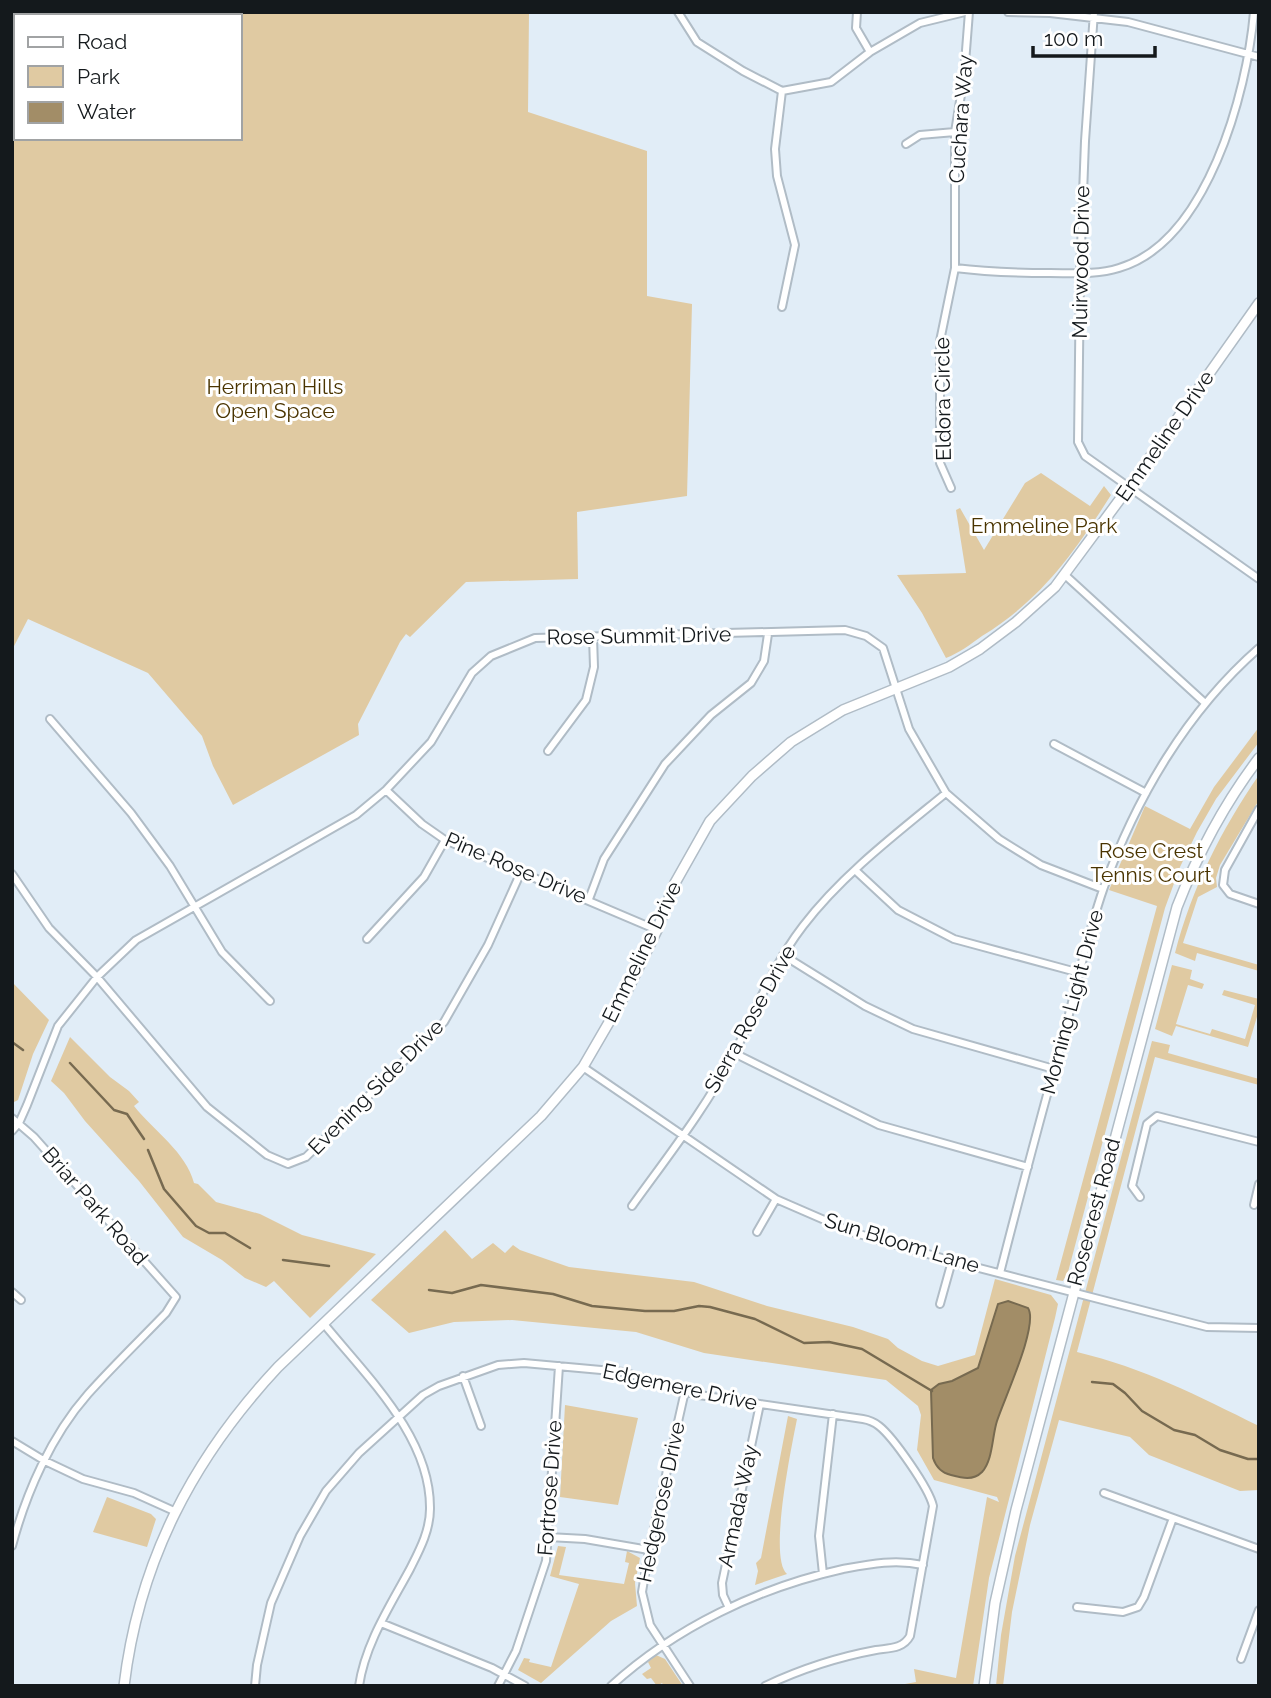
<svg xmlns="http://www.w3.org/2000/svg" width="1271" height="1698" font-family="Raleway,sans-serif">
<rect width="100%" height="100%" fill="#e1edf7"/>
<path fill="#e0caa2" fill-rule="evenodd" d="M12 12H529L528 112 647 151V296L692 304 687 496 577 512 578 579 466 582 410 637 406 634 400 642 358 724 359 735 233 805 213 766 202 736 148 673 28 619 12 650ZM16 16H240V138H16Z
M1041 473 1090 506 1104 486 1111 495C1074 553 1042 599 982 636 971 644 959 653 946 658L922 613 897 575 966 573 956 510 960 508 984 550 1025 483Z
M1259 727V742L1216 799 1197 832 1180 867 1165 908 1068 1272 1063 1281 1056 1280 1157 906 1109 890 1145 806 1190 829 1214 787Z
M1259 775V800L1220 865 1216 878 1217 887 1198 897 1183 943 1259 965V971L1197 953 1195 961 1175 953C1192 888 1221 830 1259 775Z
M1172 965 1192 970 1190 979 1204 984 1202 989 1188 985 1176 1024 1210 1034 1212 1029 1245 1039 1255 1005 1222 995 1224 990 1259 999V1010L1248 1047 1176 1026 1172 1036 1155 1029Z
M12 982 49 1020 33 1054 18 1100 12 1103Z
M70 1037 110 1077 129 1091 139 1102 134 1106C154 1131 186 1152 194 1183L198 1184 216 1202 260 1214 302 1235 376 1254 310 1318 274 1281 266 1287 245 1278 222 1260 183 1237 139 1181 85 1121 64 1093 51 1081Z
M1152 1041 1170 1045 1168 1053 1259 1079V1085L1155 1057 1077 1352C1144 1368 1198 1396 1259 1426V1490L1240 1491 1149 1455 1130 1437 1059 1420 1030 1525 1012 1612 1003 1686H996L1001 1635 1015 1556Z
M445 1230 472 1259 493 1243 505 1253 513 1245 520 1250 569 1267 694 1282 767 1306 853 1327 888 1339 898 1348 922 1361 938 1366 975 1355 995 1279 1051 1295 1058 1304 1055 1318 989 1578 973 1686H894L916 1682 914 1669 956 1678 987 1497 999 1502 997 1497 934 1480 917 1450 921 1415 918 1406 886 1380 704 1353 636 1332 512 1320 454 1322 409 1333 371 1300Z
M565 1405 638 1418 618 1505 560 1497Z
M788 1416 797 1419C792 1445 768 1558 787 1574L755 1585 758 1571 756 1563 761 1558Z
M107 1497 151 1514 156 1519 147 1547 93 1532Z
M558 1546 566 1547 559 1575 624 1584 629 1563 625 1562 627 1551 640 1558 635 1583 637 1606 611 1621 541 1683 518 1670 524 1658 530 1659 529 1662 551 1667 579 1584 550 1576Z
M656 1655 665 1659 683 1686H664L662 1683 657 1686 651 1678 647 1679 642 1674 651 1668 648 1662Z"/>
<path fill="#a28d67" stroke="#776a50" stroke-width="2" d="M1008 1301 1028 1308C1039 1325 1004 1399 997 1421 992 1436 993 1460 982 1472 973 1481 962 1478 951 1475 942 1473 936 1467 933 1458L931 1390 939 1384 952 1381 978 1368 998 1304Z"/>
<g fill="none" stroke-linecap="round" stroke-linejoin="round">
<path stroke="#776a50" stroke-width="2.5" d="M12 1042 23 1050
M70 1063 114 1110 127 1114 144 1139
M148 1150 164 1189 196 1226 209 1233H225L250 1248
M283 1260 329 1266
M429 1290 452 1293 481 1285 553 1294 592 1306 645 1311H674L699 1306 710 1307 755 1319 804 1343 829 1342 862 1349 932 1391
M1092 1382 1113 1384 1125 1393 1142 1411 1174 1430 1195 1435 1220 1450 1248 1459H1259"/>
<defs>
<path id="street" d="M678 12 697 42 743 71 782 91 831 82 870 52 920 23 965 12
M857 12 856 28 870 52
M1008 12 1050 13 1128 22 1259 57
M1094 12 1085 141 1080 274 1078 442 1085 456 1259 579
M782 91 775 149 777 176 795 245 782 307
M906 144 920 135 955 132
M955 268C987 272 1018 273 1050 273 1073 273 1097 275 1119 268 1207 242 1247 93 1254 12
M951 488 940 463V341L955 268V132L964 76 969 12
M1065 575 1205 703
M50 719 131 813 170 866 222 952 270 1001
M1054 744 1146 793
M548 751 586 700 594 667 593 637
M386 790 422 824 445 840 657 930
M1259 809 1225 870 1223 885 1230 894 1259 904
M855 870 898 910 954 939 1080 973
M12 874 49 928 97 977 207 1107 267 1155 288 1164 306 1157 444 1022 488 945 521 872
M589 899 604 859 665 764 711 715 751 683 764 661 768 634
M367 939 424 877 445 840
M783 955 865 1006 913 1029 1054 1069
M734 1053 879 1125 1028 1167
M583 1067 776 1199 852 1232 952 1261 1207 1327 1259 1328
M12 1118 34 1137 176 1297 166 1313C140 1340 113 1366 88 1394 51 1436 26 1493 12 1546
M12 1131 19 1123 27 1105 58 1026 97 977 136 940 356 815 386 790 431 742 472 673 491 656 535 638 845 630 866 636 883 648 909 729 946 793 999 839 1041 865 1103 889
M1140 1197 1132 1186 1147 1124 1157 1116 1259 1142
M1254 1205 1259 1184
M632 1206C668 1156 706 1108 735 1052 756 1009 773 965 803 926 842 875 896 834 946 793
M757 1232 776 1199
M1000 1273C1021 1191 1043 1108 1066 1026 1078 980 1088 932 1104 887 1136 798 1187 711 1259 648
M12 1292 21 1300
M940 1304 952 1261
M324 1324C367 1377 431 1437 430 1509 430 1531 419 1551 410 1569 390 1606 365 1644 359 1686
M463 1376 481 1426
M685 1391 649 1550 642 1592 650 1625 690 1686
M12 1441 45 1461 83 1479 134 1493 174 1511
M1104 1493 1259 1549
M548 1537 585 1539 649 1550
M823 1574 819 1536 833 1414
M1077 1607 1123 1612 1138 1607 1144 1597 1173 1518
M729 1608 723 1595 722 1583 760 1404
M381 1623 492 1668 525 1686
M1241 1659 1259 1610
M255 1686 257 1665 271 1603 300 1536 326 1491 359 1453 423 1395 439 1386 498 1365 524 1363 623 1372 699 1395 863 1419C869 1420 874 1422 879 1426 893 1437 929 1488 933 1506L910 1636C903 1649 889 1648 876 1650 838 1657 801 1669 765 1686
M498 1686 516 1651 546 1561 559 1366
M611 1686C676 1627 758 1588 843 1569 870 1564 895 1559 923 1565"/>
<path id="secondary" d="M124 1686C139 1561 193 1458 278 1367L541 1116 583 1067 626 993 657 930 675 883 710 821 752 776 791 742 843 710 949 667 980 649 1016 622 1055 587 1129 487 1259 303
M984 1686 995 1603 1016 1510 1177 907C1198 853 1224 804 1259 758"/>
</defs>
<use href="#street" stroke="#b0bcc6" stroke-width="10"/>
<use href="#secondary" stroke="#b0bcc6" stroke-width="12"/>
<use href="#street" stroke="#fff" stroke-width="6"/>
<use href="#secondary" stroke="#fff" stroke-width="9"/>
</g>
<g text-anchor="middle" stroke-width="6" stroke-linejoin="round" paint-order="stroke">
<g font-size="21" fill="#14191c" stroke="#fff">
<text transform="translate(961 119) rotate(-86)" y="7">Cuchara Way</text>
<text transform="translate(1081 262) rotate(-89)" y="7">Muirwood Drive</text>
<text transform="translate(943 399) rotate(-91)" y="7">Eldora Circle</text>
<text transform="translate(1165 436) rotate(-55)" y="7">Emmeline Drive</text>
<text transform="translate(639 636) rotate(-1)" y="7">Rose Summit Drive</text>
<text transform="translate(516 868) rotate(23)" y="7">Pine Rose Drive</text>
<text transform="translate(642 952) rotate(-64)" y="7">Emmeline Drive</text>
<text transform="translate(1072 1002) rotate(-75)" y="7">Morning Light Drive</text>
<text transform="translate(750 1019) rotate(-61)" y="7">Sierra Rose Drive</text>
<text transform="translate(376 1087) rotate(-45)" y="7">Evening Side Drive</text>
<text transform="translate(95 1206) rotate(49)" y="7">Briar Park Road</text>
<text transform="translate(1094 1212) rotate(-75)" y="7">Rosecrest Road</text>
<text transform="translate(902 1243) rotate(17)" y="7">Sun Bloom Lane</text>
<text transform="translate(680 1387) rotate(12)" y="7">Edgemere Drive</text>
<text transform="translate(550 1488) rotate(-86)" y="7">Fortrose Drive</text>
<text transform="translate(661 1502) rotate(-78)" y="7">Hedgerose Drive</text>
<text transform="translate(738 1506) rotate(-78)" y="7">Armada Way</text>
</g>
<g font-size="21" fill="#4a3400" stroke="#fff">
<text x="275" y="394">Herriman Hills<tspan x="275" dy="24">Open Space</tspan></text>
<text x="1044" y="533">Emmeline Park</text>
<text x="1151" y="858">Rose Crest<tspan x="1151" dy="24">Tennis Court</tspan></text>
</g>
</g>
<rect width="1271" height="1698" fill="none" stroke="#14191c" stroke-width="28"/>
<rect x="14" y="14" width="228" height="126" fill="#ffffff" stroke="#a1a3a4" stroke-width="2"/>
<rect x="28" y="37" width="35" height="10" fill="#ffffff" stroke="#a1a3a4" stroke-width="2"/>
<text x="77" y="49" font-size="21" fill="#14191c">Road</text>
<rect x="28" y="66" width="35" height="21" fill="#e0caa2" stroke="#a1a3a4" stroke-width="2"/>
<text x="77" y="84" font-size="21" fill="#14191c">Park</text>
<rect x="28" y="102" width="35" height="21" fill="#a28d67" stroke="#a1a3a4" stroke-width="2"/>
<text x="77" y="119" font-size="21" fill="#14191c">Water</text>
<path d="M1033 46v10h122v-10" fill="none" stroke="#14191c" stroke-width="3.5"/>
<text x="1044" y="46" font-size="21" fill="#14191c" stroke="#ffffff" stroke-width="5" paint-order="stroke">100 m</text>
</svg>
